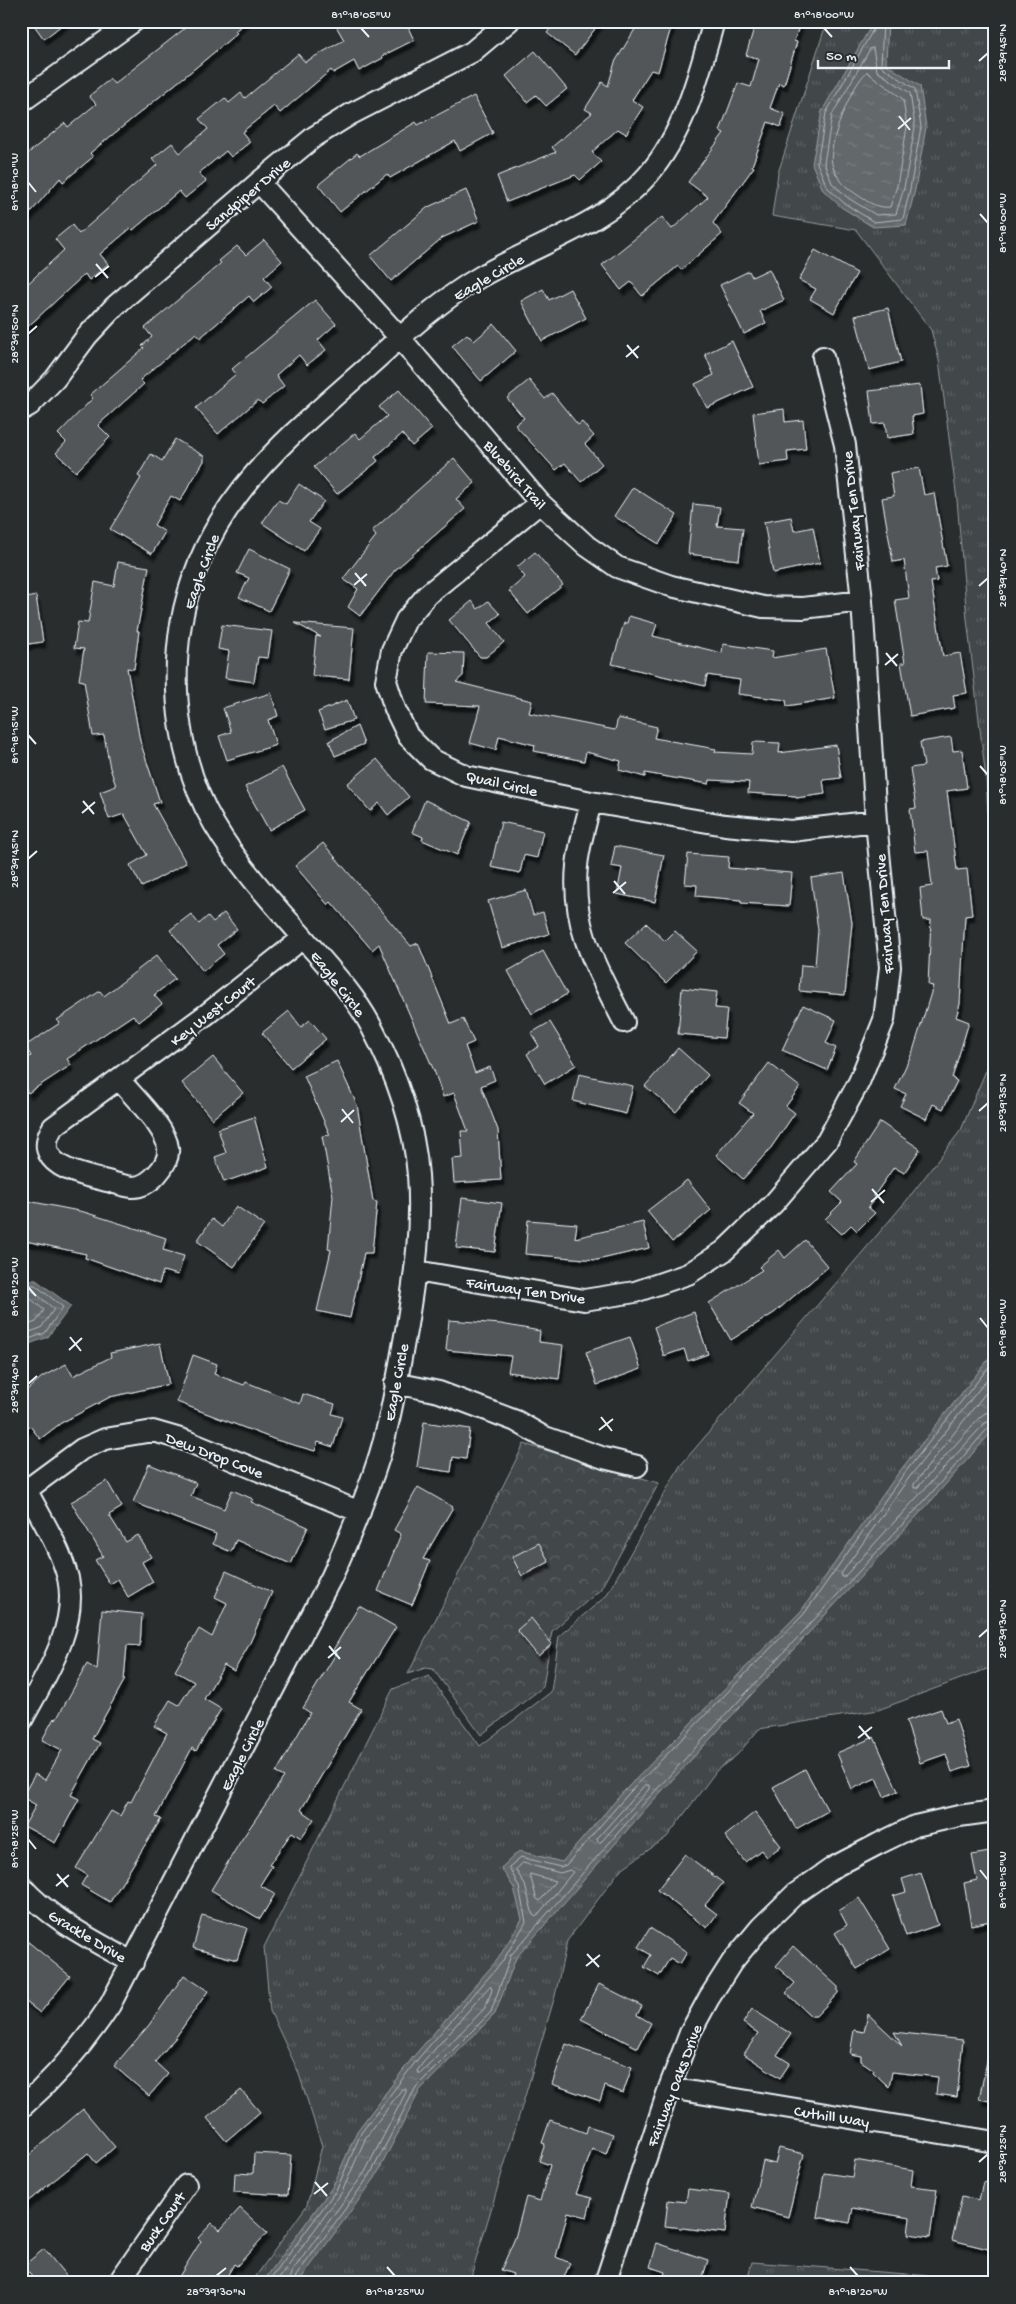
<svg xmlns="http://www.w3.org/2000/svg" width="1016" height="2304" font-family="'Gochi Hand',sans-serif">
<defs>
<pattern id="grass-tufts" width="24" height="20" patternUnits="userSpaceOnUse" patternTransform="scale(1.25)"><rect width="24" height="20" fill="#424648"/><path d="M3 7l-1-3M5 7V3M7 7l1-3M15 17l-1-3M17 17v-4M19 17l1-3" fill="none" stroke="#5d6163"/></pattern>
<pattern id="park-crowns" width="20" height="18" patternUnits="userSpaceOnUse" patternTransform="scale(1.25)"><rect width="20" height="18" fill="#424648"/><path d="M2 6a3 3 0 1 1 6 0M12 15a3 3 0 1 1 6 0" fill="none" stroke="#5d6163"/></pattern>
<pattern id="water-ripples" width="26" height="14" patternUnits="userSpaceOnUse" patternTransform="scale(1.25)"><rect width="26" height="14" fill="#63686b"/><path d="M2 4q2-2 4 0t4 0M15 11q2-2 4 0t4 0" fill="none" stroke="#797e81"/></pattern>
<filter id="shadow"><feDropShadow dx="3" dy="5.5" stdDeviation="1" flood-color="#0009"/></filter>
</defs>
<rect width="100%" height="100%" fill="#2a2d2e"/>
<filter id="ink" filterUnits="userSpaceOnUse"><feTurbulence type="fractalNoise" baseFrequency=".02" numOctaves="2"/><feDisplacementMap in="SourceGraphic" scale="10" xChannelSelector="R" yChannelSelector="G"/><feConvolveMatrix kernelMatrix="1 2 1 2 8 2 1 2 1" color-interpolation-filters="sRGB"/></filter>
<g filter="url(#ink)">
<path fill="url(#grass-tufts)" stroke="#959ca0" d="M827 21H995V942L986 779 967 619 957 500 939 360 931 330 856 230 772 216 778 173Z
M995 1049V1666L878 1710 759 1729 737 1755 717 1770 667 1837 620 1870 567 1941 555 1996 469 2283H251L307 2205 322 2146 298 2071 270 2011 264 1947 393 1689 429 1676 480 1746 551 1692 559 1636 606 1596 680 1466 907 1200 961 1130Z
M752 2262 995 2281V2283H746Z"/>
<path fill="url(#park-crowns)" stroke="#959ca0" d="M524 1444 659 1483 600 1590 552 1631 543 1687 481 1735 433 1669 425 1668 408 1674Z"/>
<path fill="url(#water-ripples)" stroke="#989fa3" d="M874 21H888L886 64 920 86 926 127 915 190 906 225 873 227 841 207 823 190 812 164 822 111Z
M21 1279 36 1280 71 1306 48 1337 21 1347Z
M995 1351V1428L931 1501 649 1805 516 1958 495 2014 420 2090 375 2178 298 2283H262L333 2186 357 2131 413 2057 498 1959 522 1919 514 1888 501 1868 519 1851 562 1862 625 1790 801 1611 899 1472Z"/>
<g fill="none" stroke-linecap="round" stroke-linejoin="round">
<path stroke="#b3bac0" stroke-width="1" d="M878 21 826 113 817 163 827 187 844 203 874 222 903 219 910 189 921 127 915 89 881 66 883 21
M873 48 877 71 910 93 915 127 904 188 896 214 876 215 848 198 832 183 824 163 832 115 870 49Z
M867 72 903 99 907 127 897 186 890 207C876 208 870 203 859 196 846 188 836 178 832 164 827 145 852 83 867 72Z
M21 1284 35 1285 63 1307 45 1333 21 1342
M21 1290 33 1291 54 1309 41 1328 21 1335
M21 1298H30L44 1310 36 1322 21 1327
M995 1369 908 1479 841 1574V1577H844L985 1423 995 1419
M995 1381 914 1484V1488H917L979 1418 985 1413 995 1412
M645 1785H649V1789L601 1842H598L597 1839Z
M523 1863 560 1873 570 1870 573 1872 536 1917 533 1915 525 1885 516 1870Z
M530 1874 555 1881 540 1901 537 1899Z
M491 1987 492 1990 485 2008 421 2073H418L417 2071 422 2064 488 1988Z
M268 2283 337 2189 361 2133 417 2060 502 1962 526 1922 519 1887 509 1867 521 1857 560 1867 566 1865 629 1793 804 1614 903 1475 995 1359
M276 2283 342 2192 366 2137 402 2089H406V2092L365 2172 291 2273 288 2283
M294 2283 296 2276 370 2175 416 2087 491 2012 511 1955 645 1802 927 1498 989 1427 995 1426"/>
</g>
<path fill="#535759" stroke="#e8f1f8" filter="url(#shadow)" d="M31 21H67L44 39Z
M194 21H247L235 31 237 33 199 65 90 153 93 157 63 182 60 178 21 224V159L65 123 68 127 96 104 89 96 110 79 114 84Z
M346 21H405L414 40 382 56 383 58 359 71 354 61 333 73 331 70 280 113 274 106 242 132 250 142 231 157 226 151 199 173 206 181 185 198 179 191 133 230 131 228 100 254 108 264 89 280 85 274 21 333V290L64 250 55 239 72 225 79 234 157 165 152 159 172 143 180 153 208 129 199 119 225 98 229 103 241 93 245 98 298 54 305 62 344 40 336 26Z
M556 21H601L575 55 547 33Z
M640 21H673L658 72 651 70 632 100 643 107 626 134 618 129 592 152 601 162 580 180 575 175 507 202 497 176 556 152 552 147 592 113 585 109 602 82 608 86 615 62Z
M756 21H801L794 41 797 42 784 85 779 83 770 108 785 114 781 127 768 122 752 166 754 167 713 223 722 234 681 270 678 266 642 296 631 282 621 290 602 265 662 217 672 229 708 197 688 182 724 133 720 131 738 83 751 87 759 59 746 55Z
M535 51 567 89 546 106 536 95 527 102 506 76Z
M474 96 493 133 460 151 455 141 390 178 387 174 340 212 318 185 357 153 360 156 416 122 418 125Z
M466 190 479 221 442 238 391 281 370 256 428 207Z
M264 240 282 261 264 277 272 287 254 302 249 296 200 338 196 333 140 380 144 384 98 425 110 437 76 472 56 453 66 442 58 434 93 398 90 395 144 348 142 346 152 337 145 328 221 263 219 261 237 246 246 255Z
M815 250 857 273 834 313 810 299 816 289 799 280Z
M769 269 784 300 760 311 766 323 744 334 720 285 749 271 752 277Z
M543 289 549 300 570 289 586 318 542 341 521 301Z
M315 300 336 324 318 340 326 350 307 365 299 355 276 375 284 386 262 404 258 400 218 434 196 408 236 374 232 369Z
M888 308 901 362 869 370 855 316Z
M494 324 516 351 481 381 452 346 467 334 474 341Z
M732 341 753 387 707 408 695 384 714 375 705 354Z
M529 380 545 399 552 393 578 425 582 422 594 436 585 444 602 464 581 482 565 463 556 470 515 425 524 418 507 398Z
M920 385 923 414 912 416 914 434 887 438 885 423 873 424 869 391Z
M399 390 432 429 412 446 402 434 375 457 378 461 337 494 314 467 355 433 360 439 387 416 379 407Z
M784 409 785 422 803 420 806 449 787 451 788 461 759 465 753 413Z
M175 439 204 456V461L180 501 171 496 154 525 165 532 152 554 110 529 141 478 138 476 151 454 162 461Z
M454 458 475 483 456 499 465 509 395 570 360 616 348 607 358 589 343 579 376 536 372 531Z
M919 468 924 495 934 493 947 566 935 568 937 581 931 582 943 656 960 653 967 693 953 695 955 708 910 716 901 663H905L895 600 909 598 904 560 893 562 882 498 894 496 890 473Z
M299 484 324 501 309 522 320 529 304 551 262 523 278 500 286 504Z
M633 487 677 515 659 544 614 516Z
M693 504 720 507 717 526 743 528 739 560 688 554Z
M791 517 794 531 813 527 820 563 773 573 764 522Z
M249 549 290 569 269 611 239 597 249 578 237 573Z
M535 552 563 585 528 614 509 591 525 577 517 567Z
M118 562 149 567 137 631H139L134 669 127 668 140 741 160 802 153 804 186 863 142 887 130 865 147 855 124 814 109 819 100 792 116 786 110 768 104 735 93 736 84 681 79 680 84 649 74 648 78 622 88 623 95 582 114 586Z
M36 596 43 642 21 645V599Z
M472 601 478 609 488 601 500 614 489 623 504 642 486 657H480L449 620Z
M629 616 657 624 653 636 722 653 723 644 773 651 772 658 826 649 835 698 787 706 786 700 738 694 740 680 707 675 705 686 612 664 624 623H627Z
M295 623 354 628 349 679 312 676 316 636 321 637Z
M222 625 272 631 268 658 258 657 254 682 225 678 229 651 218 649Z
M428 652 464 653 463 676 456 682 532 701 529 713 615 730 618 718 657 727 654 738 716 749 715 752 752 754 753 742 780 743 779 753 836 745 841 778 823 780 825 794 796 798V796L748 793 749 782 710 780 709 784 645 773V777L619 770 621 761 586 752 584 761 534 751 535 745 499 736 496 750 470 743 480 706 426 704Z
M271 693 278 716 268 720 276 745 227 760 219 736 231 732 223 708Z
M347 700 354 720 325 729 318 712Z
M357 726 364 744 335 756 329 741Z
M951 737 953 751 962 750 967 788 947 791 957 870 967 869 972 915 965 916 960 1004 956 1017 969 1022 952 1078 957 1081 943 1109 933 1104 926 1119 900 1106 906 1094 895 1089 913 1051 933 986 928 985 931 920H923L920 888 932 886 928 851 915 852 910 809 916 808 910 768 924 766 920 742Z
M377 759 409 797 388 815 379 803 370 811 347 784Z
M282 767 305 810 269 830 245 787Z
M425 800 471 822 457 855 422 840 423 837 412 832Z
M501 822 543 831 537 858 524 855 520 873 491 867Z
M323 843 411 946 418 943 451 1024 463 1019 474 1042 465 1046 475 1073 490 1067 495 1080 481 1086 498 1130 501 1180 454 1183 452 1159 463 1158 461 1131H468L454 1093 443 1097 435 1073 379 944 372 950 331 902 328 905 295 866Z
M615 846 664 855 655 902 617 894 622 868 611 866Z
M688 854 729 857 728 868 792 873 789 906 741 903V900L696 896 697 885 685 884Z
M844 873 852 923 845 995 799 991 801 965 815 966 818 930 811 878Z
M526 890 533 915 543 912 549 934 502 948 488 901Z
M224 913 237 929 217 945 224 954 203 971 170 930 191 914 199 924 208 916 213 922Z
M646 923 665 941 675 931 697 951 666 983 625 943Z
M543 951 567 994 532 1014 508 971Z
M157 955 175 979 154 995 162 1004 139 1022 133 1015 67 1059 71 1065 28 1093 21 1082V1062L31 1056 25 1046 60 1023 57 1020 100 991 104 996Z
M682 988 717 992 715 1008 727 1009 724 1038 678 1034Z
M803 1005 836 1020 826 1043 836 1048 827 1070 782 1050Z
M289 1011 301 1027 310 1020 326 1039 291 1068 262 1033Z
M550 1022 576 1065 545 1084 527 1054 539 1046 531 1033Z
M678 1048 708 1075 676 1112 645 1086Z
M213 1057 243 1093 212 1119 182 1083Z
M337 1061 357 1105 373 1201 377 1202 372 1253H364L350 1318 317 1311 331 1250 328 1249 333 1196 322 1136 330 1135 304 1076Z
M769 1063 800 1087 786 1106 795 1113 770 1149 743 1179 716 1155 753 1113 739 1103Z
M579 1074 633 1086 626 1114 573 1101Z
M254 1117 268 1167 224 1182 215 1157 226 1153 218 1129Z
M880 1122 920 1149 904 1173 894 1167 874 1196 876 1198 868 1207 875 1213 857 1231 851 1225 842 1234 825 1219 842 1202 831 1192 857 1164 854 1162Z
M687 1180 711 1210 672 1242 647 1211Z
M462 1198 502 1203 495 1252 456 1248Z
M23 1200 84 1212 166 1238 163 1250 184 1256 178 1275 163 1271 159 1284 85 1258 86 1254 21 1240Z
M236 1206 264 1225 234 1267 197 1241 212 1219 222 1227Z
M528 1220 577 1224 575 1238 643 1222 649 1248 597 1260 525 1254Z
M805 1240 828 1267 774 1313 731 1340 709 1303 762 1270 759 1267 779 1250 785 1258Z
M694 1312 708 1354 688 1361 684 1349 664 1356 654 1327Z
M449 1320 501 1324 540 1331 539 1342 563 1345 559 1379 508 1372 511 1356 446 1350Z
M630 1337 641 1369 597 1385 586 1352Z
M160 1343 169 1384 110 1397 61 1423 40 1439 30 1426 21 1433V1395L42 1377 66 1364 73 1376 111 1357 110 1353Z
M193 1355 217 1364 214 1374 244 1385 246 1382 300 1404 303 1394 335 1404 332 1414 342 1417 333 1447 318 1442 315 1451 276 1440 177 1402Z
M424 1422 470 1429 466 1459 453 1457 451 1472 417 1467Z
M149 1464 196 1483 191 1496 224 1509 232 1490 253 1499 251 1502 308 1527 291 1564 236 1540 231 1552 213 1544 216 1534 133 1502Z
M107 1481 122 1507 109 1515 126 1542 138 1535 151 1557 142 1562 153 1582 128 1597 118 1579 110 1584 95 1560 103 1556 71 1502Z
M418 1487 453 1507 423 1559 430 1561 412 1605 378 1591 401 1534 394 1530Z
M539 1543 549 1562 522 1576 512 1557Z
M226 1571 272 1592 249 1645 234 1671 224 1665 204 1699 221 1709 196 1751 192 1748 156 1817 161 1819 110 1902 81 1885 87 1875 76 1868 111 1811 120 1816 128 1801 131 1802 167 1733 154 1726 170 1700 179 1705 194 1682 175 1671 199 1629 212 1637 227 1603 215 1597Z
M359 1606 396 1627 349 1702 361 1709 301 1810 314 1819 301 1838 292 1832 269 1865 272 1866 260 1885 275 1894 260 1919 211 1890 240 1842 284 1777 276 1773 310 1713 303 1708 337 1652 333 1650Z
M102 1610 142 1614 140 1646 127 1645 124 1681 92 1739 100 1743 71 1795 79 1799 55 1843 24 1826 36 1805 22 1797 35 1774 45 1780 62 1750 42 1740 54 1718 56 1720 87 1664 97 1670Z
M531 1618 552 1644 538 1656 517 1630Z
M941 1709 946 1723 956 1719 971 1766 952 1772 946 1754 920 1763 906 1721Z
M874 1737 898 1791 884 1797 876 1778 852 1789 837 1753Z
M805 1769 828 1811 796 1829 773 1787Z
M755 1812 781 1846 767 1857 761 1850 745 1862 725 1836Z
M995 1851V1920L971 1925 964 1883 977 1880 972 1855Z
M685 1854 723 1883 705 1905 717 1914 707 1928 657 1890Z
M921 1873 938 1925 906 1936 893 1896 906 1892 902 1879Z
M859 1898 890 1949 857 1969 835 1933 847 1925 839 1910Z
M202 1915 247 1928 237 1960 193 1948Z
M650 1928 687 1952 680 1964 670 1958 659 1976 644 1967 651 1955 638 1947Z
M21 1936 70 1976 40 2013 21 1998 27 1989 21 1984Z
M793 1946 838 1987V1993L816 2016H811L786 1993 795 1983 776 1966Z
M184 1975 208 1991 176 2037 155 2062 168 2074 149 2096 114 2066 149 2025Z
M599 1984 642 2006 637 2015 651 2023 638 2048 581 2019Z
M752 2009 791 2034 777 2055 790 2063 780 2078 744 2054 758 2033 743 2023Z
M868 2014 902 2046 894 2032 963 2040 957 2097 936 2094 938 2077 892 2072 889 2087 873 2072 874 2070 861 2061V2056L850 2054 854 2030 864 2032Z
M566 2044 632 2067 623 2093 605 2086 600 2101 552 2084Z
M988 2056 995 2057V2102L979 2099Z
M241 2090 260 2112 226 2141 207 2118Z
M83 2109 115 2147 96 2163 88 2153 21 2207V2162Z
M550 2120 586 2133 588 2126 613 2134 606 2154 592 2149 576 2194 592 2198 587 2217 568 2212 556 2257 570 2263 562 2282 551 2277 549 2283H509L513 2274 501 2270 515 2238 526 2197 540 2201 550 2165 539 2161 545 2144 542 2143Z
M779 2148 804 2154 788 2217 752 2207 763 2161 775 2164Z
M254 2153 291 2155 288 2195 234 2192 235 2173 253 2174Z
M855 2160 913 2170 911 2186 937 2189 930 2237 908 2234 910 2218 853 2208 850 2223 817 2217 824 2173 852 2177Z
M983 2182 995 2185V2222L988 2249 952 2240 962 2196 979 2200Z
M688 2189 730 2194 725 2233 665 2226 668 2200 686 2202Z
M240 2208 267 2233 237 2266 234 2264 223 2283H175L201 2241 198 2238 212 2223 220 2230Z
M657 2243 708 2260 701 2283H662L665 2272 650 2267Z
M44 2249 72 2283H37L23 2266Z"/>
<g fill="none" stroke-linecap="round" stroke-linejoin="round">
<defs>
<path id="minor" d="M21 102 134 21
M259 182 400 338 540 503 587 546 617 567 671 586 763 607 803 608 862 601
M21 410 30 405 55 379 87 336 115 306 259 182 314 137 351 114 472 52 509 21
M540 503 427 595 406 620 392 650 386 681 395 709 408 736 431 759 466 776 591 802 725 825 791 831 876 821
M591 802C586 823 579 845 577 866 571 927 597 969 624 1022
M120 1080C133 1097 166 1127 168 1148 170 1165 149 1187 133 1187 123 1186 112 1182 103 1180 76 1174 30 1163 53 1127L207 1014 303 938
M416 1271 584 1300 635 1292 688 1274 724 1251 774 1203 827 1141 859 1082 884 1020 890 967 876 821 862 601 845 445 823 357
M395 1383 439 1392 516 1421 542 1436 604 1458 637 1466
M21 1494 82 1449 105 1439 153 1431 184 1440 360 1512
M21 1722C43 1680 79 1628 68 1578 60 1547 41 1518 27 1491
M21 1886C52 1921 94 1940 133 1963
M669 2088 995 2142
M21 2108C56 2077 85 2043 110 2005L332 1576C350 1536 367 1496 380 1454 393 1412 399 1367 407 1325 415 1275 422 1226 418 1175 414 1122 395 1071 370 1024 352 991 325 964 301 935 270 900 238 865 214 824 180 766 170 690 181 624 202 507 279 445 363 371 400 338 437 302 480 277 536 244 604 226 648 175 685 132 699 74 714 21
M118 2283 186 2185
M605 2283 669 2088 690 2033 709 1998 732 1962 761 1927 795 1894 834 1867 878 1844 915 1826 959 1816 995 1811"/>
</defs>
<use href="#minor" stroke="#e8f1f8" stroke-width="24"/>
<use href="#minor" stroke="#2a2d2e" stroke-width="20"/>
</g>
</g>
<path fill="none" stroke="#e8f1f8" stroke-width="2" d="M361 28 369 37M824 28 832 37M979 61 988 53M899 116 910 130M898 129 911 118M28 182 36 192M980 214 988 223M96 264 108 278M95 277 109 266M28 334 37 326M627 345 638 358M626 357 639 346M355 573 366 586M354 585 367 574M979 586 988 578M886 653 897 666M885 665 898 654M28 735 36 744M980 766 988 775M83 801 94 814M82 813 95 802M28 859 37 851M614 881 625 894M613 893 626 882M342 1109 353 1123M979 1111 988 1103M341 1122 354 1110M872 1189 884 1203M871 1202 885 1190M28 1287 36 1296M980 1318 988 1328M70 1337 81 1351M69 1350 82 1338M28 1384 37 1376M601 1417 612 1431M599 1430 613 1419M979 1637 988 1629M329 1646 340 1659M328 1658 341 1647M859 1726 870 1739M858 1738 872 1727M28 1839 36 1849M980 1870 988 1880M57 1874 68 1887M56 1886 69 1875M587 1954 599 1967M586 1966 600 1955M979 2162 988 2154M315 2182 327 2196M314 2194 328 2183M387 2267 395 2276M850 2267 858 2276M216 2276 226 2268"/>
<g text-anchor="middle" stroke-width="4" stroke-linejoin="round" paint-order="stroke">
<g font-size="16" fill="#e8f1f8" stroke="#2a2d2e">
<text transform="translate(247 193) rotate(-40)" y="6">Sandpiper Drive</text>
<text transform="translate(488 276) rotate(-30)" y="6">Eagle Circle</text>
<text transform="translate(516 474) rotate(49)" y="6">Bluebird Trail</text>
<text transform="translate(852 511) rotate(-96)" y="6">Fairway Ten Drive</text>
<text transform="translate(200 571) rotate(-70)" y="6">Eagle Circle</text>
<text transform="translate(502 782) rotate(13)" y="6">Quail Circle</text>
<text transform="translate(883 914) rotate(-94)" y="6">Fairway Ten Drive</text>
<text transform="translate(339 983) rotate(52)" y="6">Eagle Circle</text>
<text transform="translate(212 1010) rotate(-38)" y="6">Key West Court</text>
<text transform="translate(526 1289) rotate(8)" y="6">Fairway Ten Drive</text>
<text transform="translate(395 1382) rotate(-79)" y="6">Eagle Circle</text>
<text transform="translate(215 1454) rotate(21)" y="6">Dew Drop Cove</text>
<text transform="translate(241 1754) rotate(-63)" y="6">Eagle Circle</text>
<text transform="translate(88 1935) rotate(31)" y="6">Grackle Drive</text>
<text transform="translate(673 2085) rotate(-69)" y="6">Fairway Oaks Drive</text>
<text transform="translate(832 2115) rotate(9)" y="6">Cuthill Way</text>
<text transform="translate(161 2221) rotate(-55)" y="6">Buck Court</text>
</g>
</g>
<rect width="1016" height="2304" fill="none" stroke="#2a2d2e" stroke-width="55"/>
<path d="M818 60v8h131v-8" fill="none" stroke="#e8f1f8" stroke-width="2.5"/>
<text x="826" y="60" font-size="15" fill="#e8f1f8" stroke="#2a2d2e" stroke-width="4" paint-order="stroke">50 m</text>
<rect x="28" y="28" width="960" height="2248" fill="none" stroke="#e8f1f8" stroke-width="2"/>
<g font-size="12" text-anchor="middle" fill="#e8f1f8">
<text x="361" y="18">81°18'05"W</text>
<text x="824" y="18">81°18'00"W</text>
<text transform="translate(1002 53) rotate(-90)" y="4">28°39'45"N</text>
<text transform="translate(14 182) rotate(-90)" y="4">81°18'10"W</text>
<text transform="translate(1002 223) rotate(-90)" y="4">81°18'00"W</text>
<text transform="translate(14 334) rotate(-90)" y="4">28°39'50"N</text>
<text transform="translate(1002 578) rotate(-90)" y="4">28°39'40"N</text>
<text transform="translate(14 735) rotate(-90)" y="4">81°18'15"W</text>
<text transform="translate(1002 775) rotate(-90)" y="4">81°18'05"W</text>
<text transform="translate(14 859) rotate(-90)" y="4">28°39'45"N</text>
<text transform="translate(1002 1103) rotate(-90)" y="4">28°39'35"N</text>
<text transform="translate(14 1287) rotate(-90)" y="4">81°18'20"W</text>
<text transform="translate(1002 1328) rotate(-90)" y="4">81°18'10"W</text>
<text transform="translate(14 1384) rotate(-90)" y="4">28°39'40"N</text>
<text transform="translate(1002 1629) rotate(-90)" y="4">28°39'30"N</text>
<text transform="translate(14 1839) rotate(-90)" y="4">81°18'25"W</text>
<text transform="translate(1002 1880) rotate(-90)" y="4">81°18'15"W</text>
<text transform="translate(1002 2154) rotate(-90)" y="4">28°39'25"N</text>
<text x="216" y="2295">28°39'30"N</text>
<text x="395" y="2295">81°18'25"W</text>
<text x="858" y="2295">81°18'20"W</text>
</g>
</svg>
